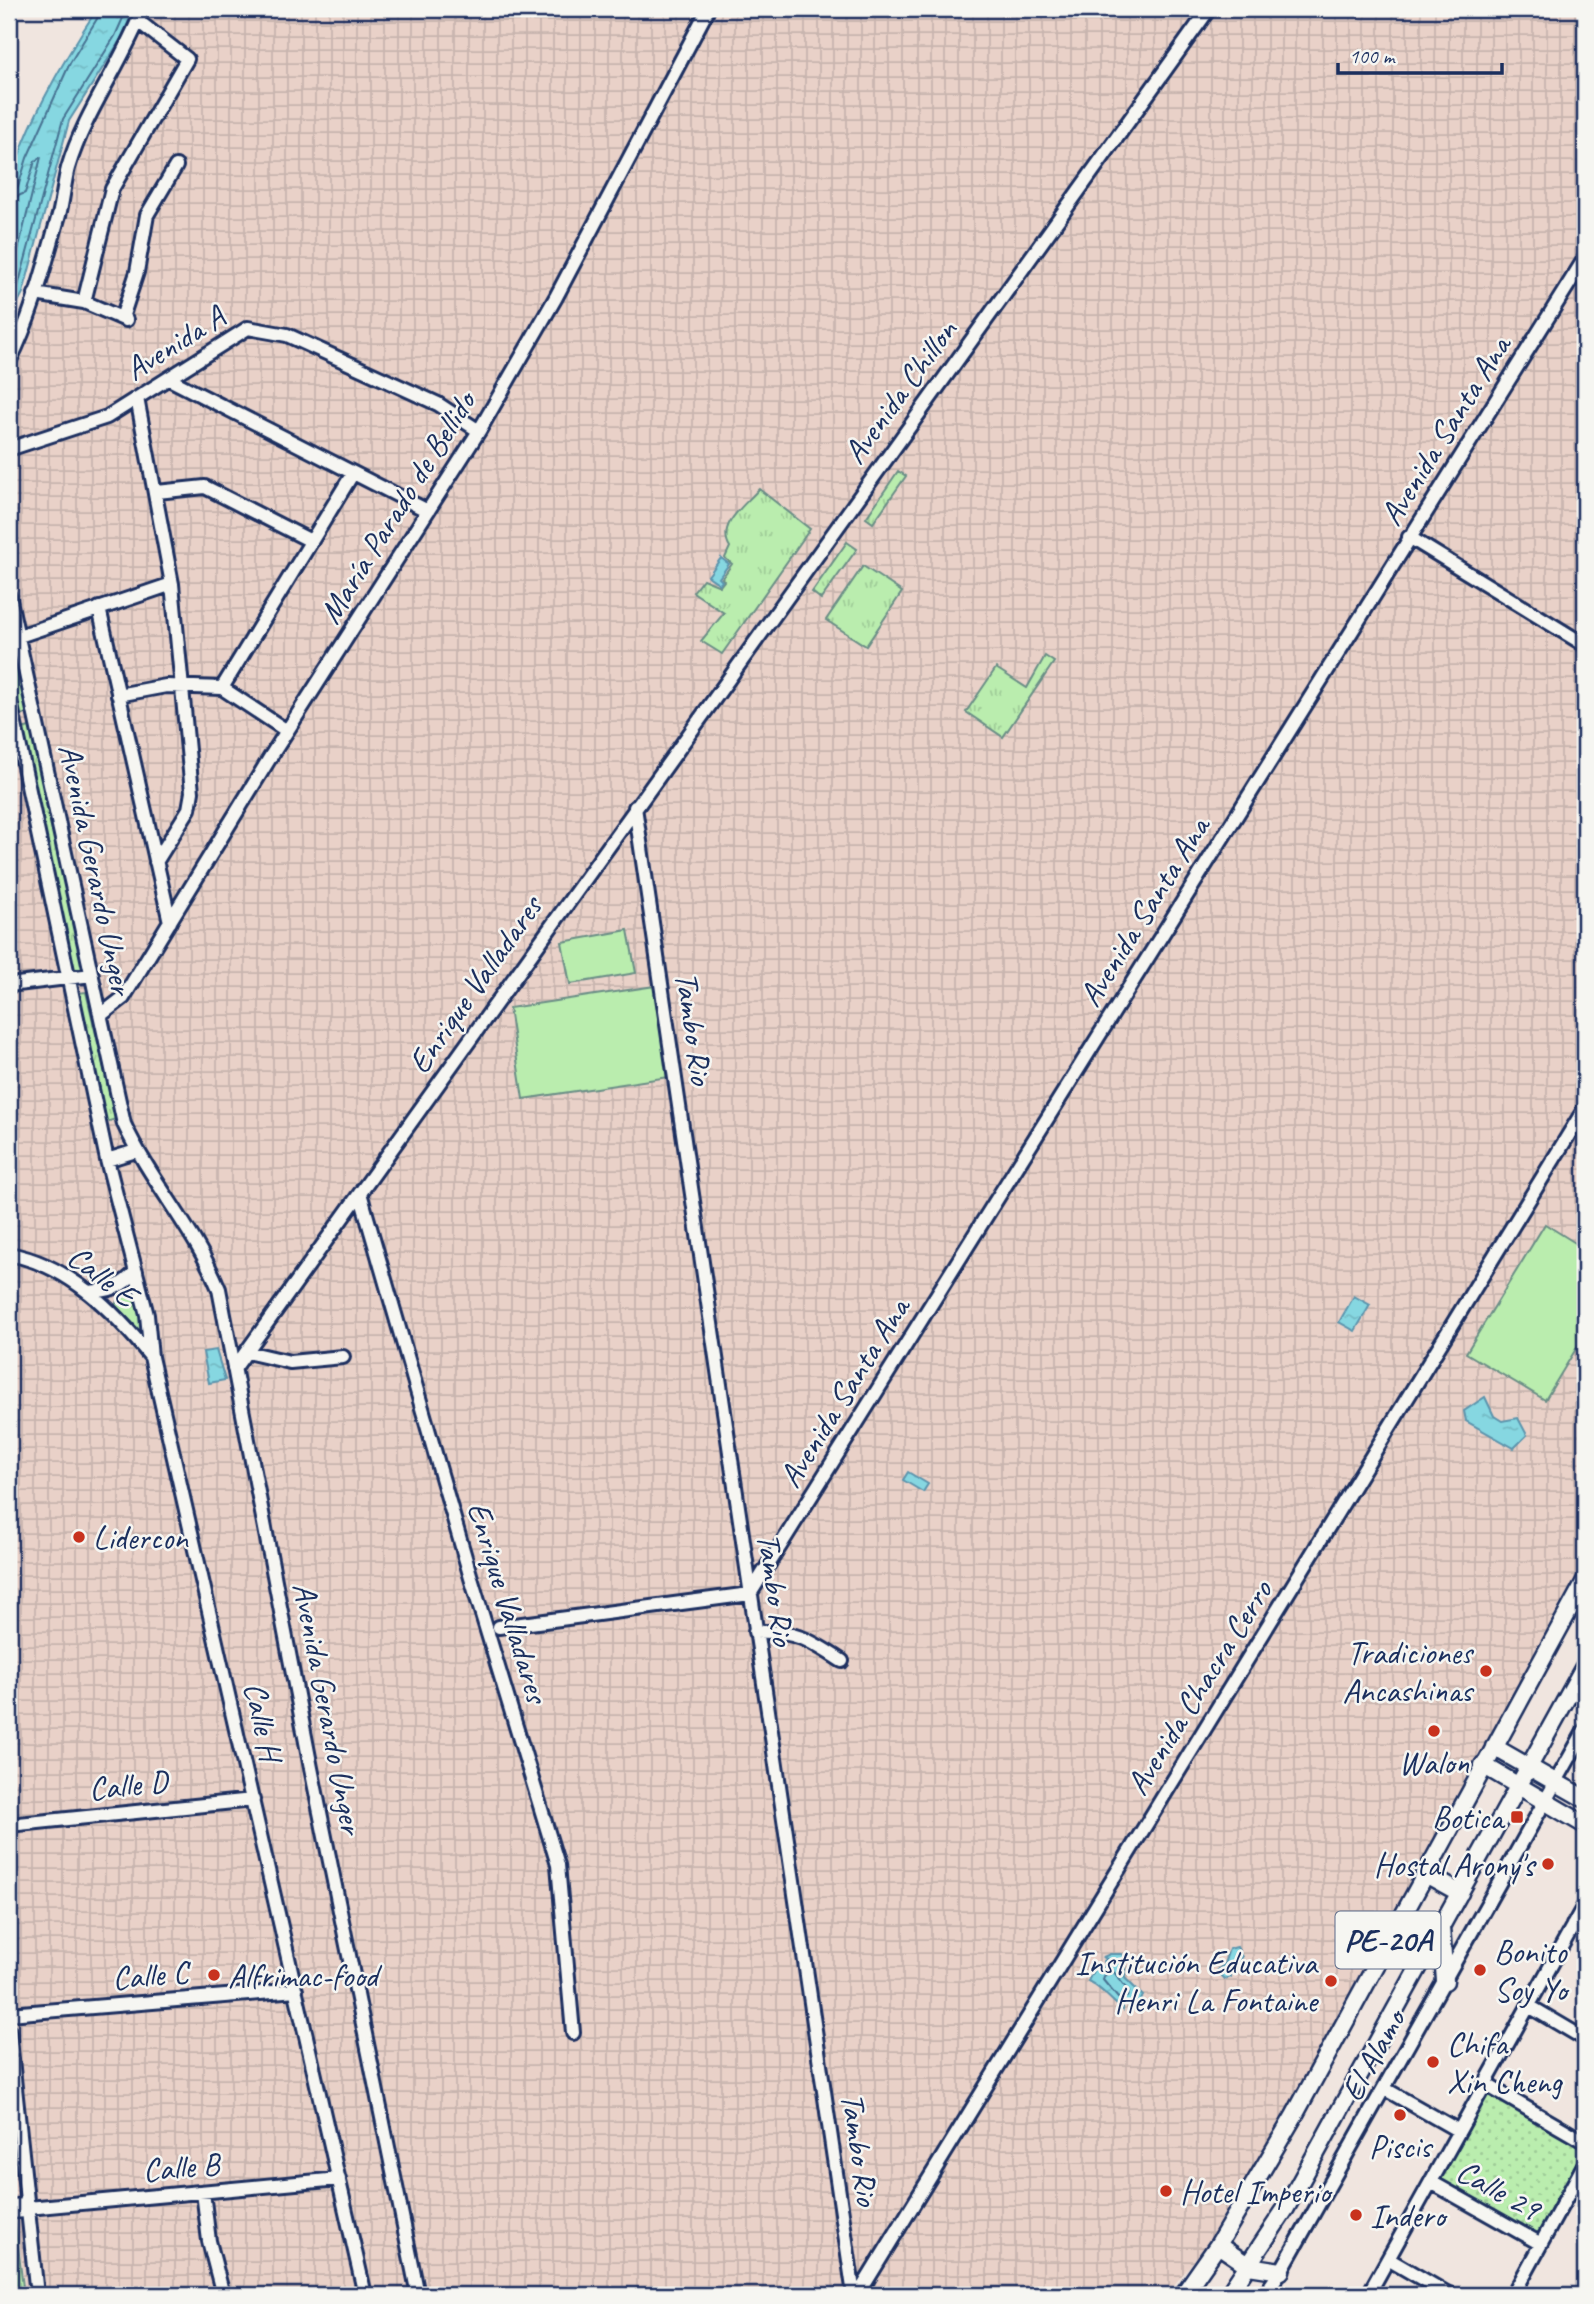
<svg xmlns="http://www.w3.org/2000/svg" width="1594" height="2304" font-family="Caveat,sans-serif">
<defs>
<pattern id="industrial-grid" width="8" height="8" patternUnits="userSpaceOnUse" patternTransform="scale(1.75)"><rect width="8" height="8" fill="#e9d1c8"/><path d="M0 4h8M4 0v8" fill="none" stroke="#c7b4ae"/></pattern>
<pattern id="grass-tufts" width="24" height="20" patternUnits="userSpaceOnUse" patternTransform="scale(1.75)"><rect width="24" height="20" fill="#baedae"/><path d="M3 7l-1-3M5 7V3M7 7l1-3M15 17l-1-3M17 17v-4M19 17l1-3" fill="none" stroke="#9fcc98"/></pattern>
<pattern id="park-dots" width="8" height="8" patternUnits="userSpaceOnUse" patternTransform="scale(1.75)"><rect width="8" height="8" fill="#baedae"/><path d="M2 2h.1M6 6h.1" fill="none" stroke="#9fcc98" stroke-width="1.8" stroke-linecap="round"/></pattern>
<pattern id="water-ripples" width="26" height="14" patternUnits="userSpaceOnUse" patternTransform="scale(1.75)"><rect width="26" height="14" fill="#86d7e1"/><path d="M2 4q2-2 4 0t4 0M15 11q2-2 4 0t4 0" fill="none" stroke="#73b9c3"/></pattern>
</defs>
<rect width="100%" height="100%" fill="#f0e5df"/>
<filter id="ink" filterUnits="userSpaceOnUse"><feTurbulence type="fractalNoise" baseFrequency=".0143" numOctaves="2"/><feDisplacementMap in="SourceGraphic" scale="14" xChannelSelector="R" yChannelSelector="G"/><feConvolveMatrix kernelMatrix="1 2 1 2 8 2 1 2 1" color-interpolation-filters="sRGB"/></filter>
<g filter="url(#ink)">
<path fill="url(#industrial-grid)" d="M131 9H1585V1564L1272 2136 1204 2248 1166 2295H25L9 2136V348L29 293 72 137 107 72Z"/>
<path fill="url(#grass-tufts)" stroke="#6a8e86" stroke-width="2" d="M898 471 906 476 873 523 866 518Z
M759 489 810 529 722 654 701 641 724 613 693 592 703 579 720 586 724 581 722 578 732 564 725 558 730 547C716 525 745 505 759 489Z
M847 542 857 549 821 599 812 592Z
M863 566 902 592 866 646 826 620Z
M9 627 29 712 19 716 9 667Z
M1045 656 1054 662 1003 737 966 712 996 668 1027 688Z
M33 726 85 973 74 974 22 729Z
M86 992 116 1119 106 1122 77 993Z
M127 1295H134L145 1336 115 1305 119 1298Z
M14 2214 24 2295H9V2218Z"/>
<path fill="url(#park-dots)" stroke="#6a8e86" stroke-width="2" d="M1489 2092 1585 2147 1537 2236 1438 2182Z"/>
<path fill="#baedae" stroke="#6a8e86" stroke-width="2" d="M628 930 636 973 570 984 562 942Z
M655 986 669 1077 523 1099 509 1008Z
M1545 1224 1585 1249V1334L1545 1400 1466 1353Z"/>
<path fill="url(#water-ripples)" stroke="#5b94ad" stroke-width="2" d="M97 9H134L121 39 69 121 23 293 9 319C9 279 4 236 9 196 15 141 66 56 97 9Z
M721 558 729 564 719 578 722 581 720 584 708 576Z
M1354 1296 1370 1305 1355 1331 1339 1322Z
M216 1350 225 1380 209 1383 203 1352Z
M1485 1397 1494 1416 1502 1421 1518 1418 1527 1435 1514 1448 1466 1421 1464 1411Z
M908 1472 928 1484 923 1492 903 1480Z
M1237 1947 1242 1957 1231 1970V1977L1225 1979 1217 1971 1224 1964 1229 1949Z
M1110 1954H1122L1125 1960V1978L1143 1996 1137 2006 1123 2003V2010C1109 1999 1103 1989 1088 1981L1096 1965 1106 1967 1104 1961 1107 1959 1103 1957Z"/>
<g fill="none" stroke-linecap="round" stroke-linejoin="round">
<path stroke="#467292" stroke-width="2" d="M9 191 18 187 27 158 70 63 103 9
M9 200 25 193 35 161 41 157 9 287
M9 305 17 290 63 119 115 36 127 9
M1113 1971 1129 1992 1127 1997 1118 1998 1103 1980 1104 1976Z"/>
<defs>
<path id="minor" d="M35 294 84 302 126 320
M84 302 112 189 187 59 138 21
M122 318 137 272 147 215 176 166
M9 362C32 317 45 264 59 215 63 200 64 183 68 168 85 111 122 64 143 9
M169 379 428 511
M137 398 172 584 192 792 189 809 156 862
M9 449 107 417 248 328 287 335 438 404 479 431
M157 492 205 487 311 541
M1409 537 1585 645
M9 596 124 1124C151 1182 195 1230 219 1289L311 1768 418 2295
M99 608 170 922
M19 636 172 584
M222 688 353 473
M118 695 166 686 222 688 287 731
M9 696 107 1160 147 1315 151 1357 365 2295
M635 807 854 2295
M9 985 92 975
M101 1015 123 998 271 756 479 431 556 297 708 9
M107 1160 136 1151
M360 1193 471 1578 558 1865 573 2033
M9 1254C69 1265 114 1311 151 1357
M88 1292C110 1291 122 1287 136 1271
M247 1352 290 1362 343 1357
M234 1369 1209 9
M499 1627 750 1594 1585 258
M755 1632C795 1630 810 1640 842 1661
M9 1825 253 1800
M1573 1925 1585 1932
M1529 2006 1585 2039
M9 2014 296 1990
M9 2031 37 2295
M1485 2084 1585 2142
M1385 2089 1459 2131
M1431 2182 1541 2244
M203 2192 209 2241 223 2295
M28 2208 339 2179
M1388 2259 1450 2295
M858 2295 1585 1108
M1264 2295 1281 2271 1585 1730
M1368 2295 1585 1904
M1513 2295 1585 2163"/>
<path id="major" d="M1494 1747 1585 1799
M1483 1765 1585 1825
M1424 1873 1460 1893
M1441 1928 1445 1981
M1218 2245 1249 2266 1281 2271
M1183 2295 1218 2245 1294 2116 1585 1581
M1228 2295 1286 2208 1585 1665"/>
<path id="highway" d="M9 2209 28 2208"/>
</defs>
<use href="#minor" stroke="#1b2f5e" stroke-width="18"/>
<use href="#major" stroke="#1b2f5e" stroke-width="21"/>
<use href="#highway" stroke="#1b2f5e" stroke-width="23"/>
<use href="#minor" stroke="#f6f6f2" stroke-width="12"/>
<use href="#major" stroke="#f6f6f2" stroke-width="16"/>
<use href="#highway" stroke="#f6f6f2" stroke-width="18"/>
</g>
</g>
<g fill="#c8321e" stroke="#f6f6f2" stroke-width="2.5">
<circle cx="79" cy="1537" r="7"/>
<circle cx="1486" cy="1671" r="7"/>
<circle cx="1434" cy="1731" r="7"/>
<rect x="1510" y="1810" width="14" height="14" rx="3.5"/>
<circle cx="1548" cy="1864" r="7"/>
<circle cx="1480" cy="1970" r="7"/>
<circle cx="214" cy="1975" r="7"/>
<circle cx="1331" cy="1981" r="7"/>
<circle cx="1433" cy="2062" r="7"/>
<circle cx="1400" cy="2115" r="7"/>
<circle cx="1166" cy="2191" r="7"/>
<circle cx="1356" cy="2215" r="7"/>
</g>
<g text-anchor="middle" stroke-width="5" stroke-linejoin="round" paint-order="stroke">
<rect fill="#f6f6f2" stroke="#5d6b8a" stroke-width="2" x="1335.5" y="1911.5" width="105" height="57" rx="5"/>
<g font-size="32" font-weight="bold" fill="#1b2f5e">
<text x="1388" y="1951">PE-20A</text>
</g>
<g font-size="33" fill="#1b2f5e" stroke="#f6f6f2">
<text transform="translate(174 342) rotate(-32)" y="12">Avenida A</text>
<text transform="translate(899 391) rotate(-54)" y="12">Avenida Chillon</text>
<text transform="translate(1444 430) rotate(-58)" y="12">Avenida Santa Ana</text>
<text transform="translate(396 507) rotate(-58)" y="12">María Parado de Bellido</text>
<text transform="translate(97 869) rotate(78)" y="12">Avenida Gerardo Unger</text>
<text transform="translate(1143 911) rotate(-58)" y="12">Avenida Santa Ana</text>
<text transform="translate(474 984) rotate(-55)" y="12">Enrique Valladares</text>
<text transform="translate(695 1028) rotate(82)" y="12">Tambo Rio</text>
<text transform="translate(103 1275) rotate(38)" y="12">Calle E</text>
<text transform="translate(843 1392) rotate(-58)" y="12">Avenida Santa Ana</text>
<text transform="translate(777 1589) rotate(82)" y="12">Tambo Rio</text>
<text transform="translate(509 1602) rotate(73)" y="12">Enrique Valladares</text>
<text transform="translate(1198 1687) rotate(-58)" y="12">Avenida Chacra Cerro</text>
<text transform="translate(329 1708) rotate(79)" y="12">Avenida Gerardo Unger</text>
<text transform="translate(264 1721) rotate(78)" y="12">Calle H</text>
<text transform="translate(128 1784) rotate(-6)" y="12">Calle D</text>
<text transform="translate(150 1974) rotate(-5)" y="12">Calle C</text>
<text transform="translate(1372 2055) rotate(-61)" y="12">El Alamo</text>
<text transform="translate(861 2149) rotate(82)" y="12">Tambo Rio</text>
<text transform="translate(181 2166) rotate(-5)" y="12">Calle B</text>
<text transform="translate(1499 2189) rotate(29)" y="12">Calle 29</text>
</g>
<g font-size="33" fill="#1b2f5e" stroke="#f6f6f2" text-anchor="start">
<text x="93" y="1549">Lidercon</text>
<text x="1472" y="1664" text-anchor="end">Tradiciones<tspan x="1472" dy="38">Ancashinas</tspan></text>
<text x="1434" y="1774" text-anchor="middle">Walon</text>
<text x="1503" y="1829" text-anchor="end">Botica</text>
<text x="1534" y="1876" text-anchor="end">Hostal Arony's</text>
<text x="1494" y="1963">Bonito<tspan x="1494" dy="38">Soy Yo</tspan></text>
<text x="1317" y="1974" text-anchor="end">Institución Educativa<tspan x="1317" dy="38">Henri La Fontaine</tspan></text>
<text x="228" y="1987">Alfrimac-food</text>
<text x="1447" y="2055">Chifa<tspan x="1447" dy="38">Xin Cheng</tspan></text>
<text x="1400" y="2158" text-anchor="middle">Piscis</text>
<text x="1180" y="2203">Hotel Imperio</text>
<text x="1370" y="2227">Indero</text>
</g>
</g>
<rect width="1594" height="2304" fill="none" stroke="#f6f6f2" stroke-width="35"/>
<rect x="18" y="18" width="1559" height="2269" fill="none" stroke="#1b2f5e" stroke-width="2.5" filter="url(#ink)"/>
<path d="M1338 63v10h164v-10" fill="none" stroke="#1b2f5e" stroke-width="3.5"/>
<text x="1349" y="63" font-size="21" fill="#1b2f5e" stroke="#f6f6f2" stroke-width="5" paint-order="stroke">100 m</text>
</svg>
